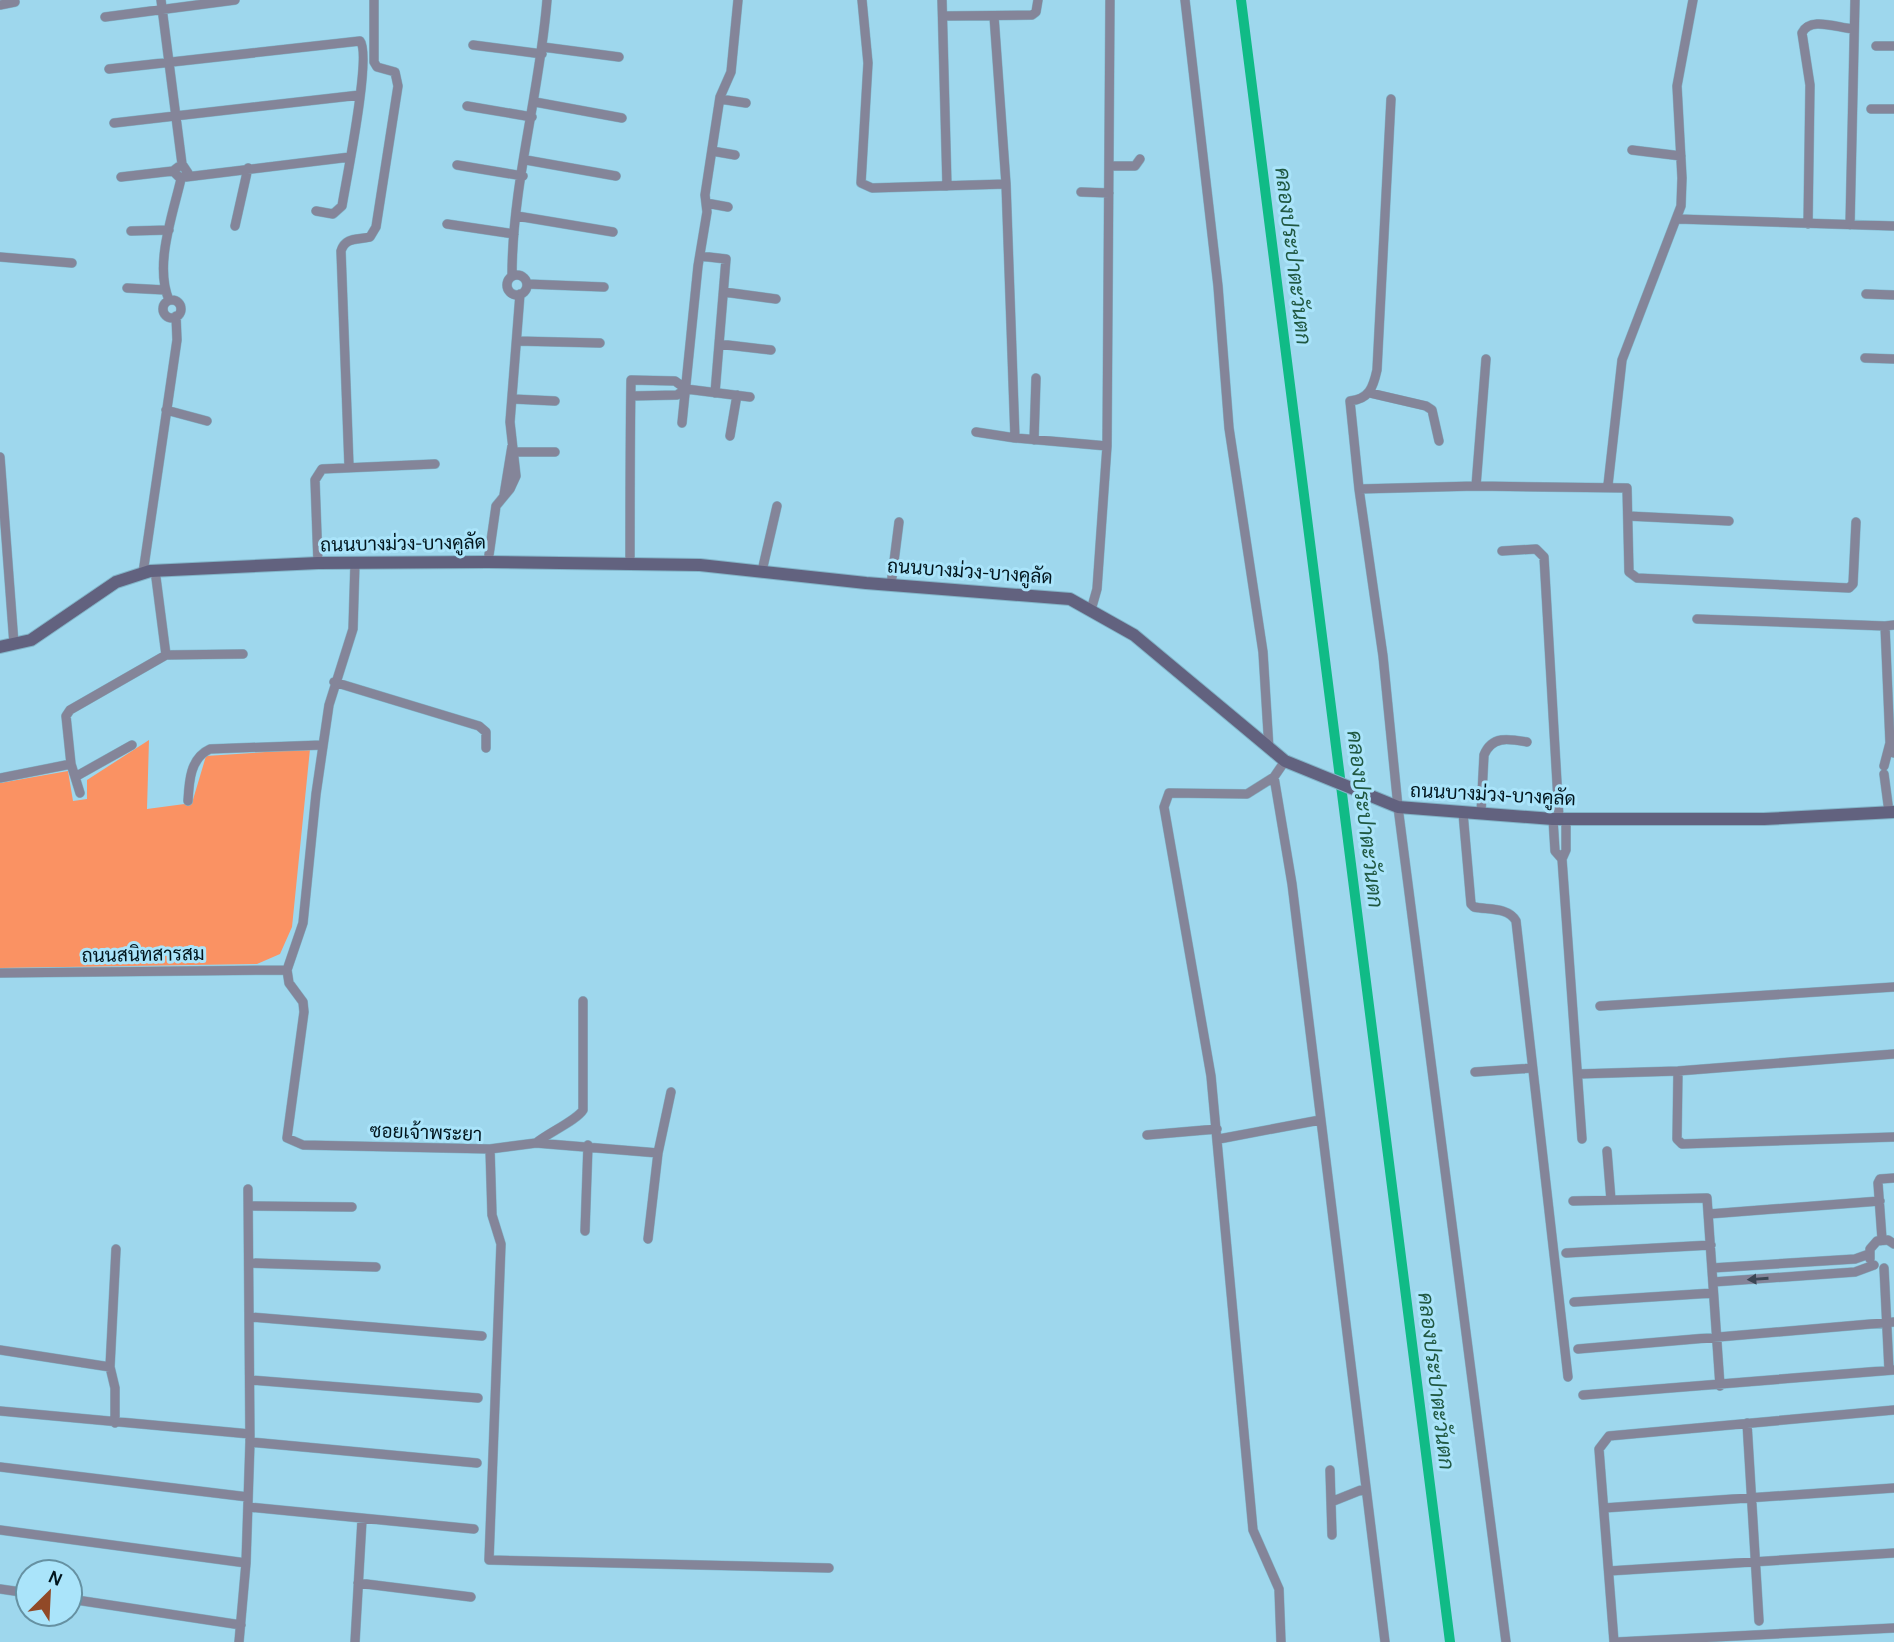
<svg xmlns="http://www.w3.org/2000/svg" width="1894" height="1642" font-family="Karla,Sarabun,sans-serif">
<rect width="100%" height="100%" fill="#9ed7ed"/>
<path fill="#fa9263" d="M149 740 147 809 192 803 206 756 310 749 292 927 280 954 257 964 0 968V783L68 771 73 801 87 799V780Z"/>
<g fill="none" stroke-linecap="round" stroke-linejoin="round">
<path stroke="#10bb86" stroke-width="10" d="M1241 0 1450 1642"/>
<defs>
<path id="street" d="M161 0 182 164
M862 0 868 63 861 183 872 188 1006 184
M942 0 947 186
M1185 0 1218 286 1229 428 1263 652 1269 749
M0 5 15 2
M943 16 1032 15 1036 12 1038 0
M994 16 1006 184 1015 438
M105 17 235 0
M473 45 542 54
M1876 46H1894
M543 47 619 57
M109 69 360 41C372 54 346 181 342 206L333 214 316 211
M720 99 746 103
M535 102 622 118
M467 106 532 117
M1871 109H1894
M114 123 360 95
M1632 150 1681 156
M712 151 735 155
M526 160 616 176
M457 165 523 176
M1109 166H1135L1140 159
M121 177 173 171 182 164 188 173 181 179 173 171
M186 177 350 157
M1081 192 1109 193
M706 203 728 207
M517 216 613 232
M1678 219 1894 226
M447 224 514 234
M1808 224 1810 85 1802 33C1810 16 1837 28 1854 29
M1850 225 1855 0
M235 226 248 168
M131 231 169 230
M700 256 726 259 715 393
M0 257 72 263
M507 285a10 10 0 1 1 20 0a10 10 0 1 1-20 0Z
M512 276C512 184 540 92 547 0
M527 284 604 287
M127 288 165 290
M724 292 776 299
M1866 294 1894 295
M169 300C154 265 173 214 181 179
M163 309a9 9 0 1 1 18 0a9 9 0 1 1-18 0Z
M517 341 600 343
M719 344 771 350
M1865 358 1894 359
M686 389 750 397
M1370 393 1426 406 1432 410 1439 441
M513 399 555 401
M166 410 207 421
M682 423 698 266 707 212 705 195 720 97 731 72 738 0
M976 432 1015 438 1107 446
M730 436 737 395
M1034 440 1036 378
M512 452H555
M0 457 14 644
M349 466 341 251C345 237 357 240 370 237L376 227 398 86 395 72 377 67 374 62V0
M1608 485 1622 360 1681 206 1682 178 1677 86 1693 0
M1476 486 1486 359
M1359 489 1350 401C1369 399 1373 388 1377 370L1391 99
M504 495 512 446
M1628 516 1729 521
M1502 551 1536 549 1544 557 1559 818
M488 562 496 506 510 489 516 476 510 422 520 294
M318 563 315 480 322 469 435 464
M355 563 353 629 329 705 316 794 303 923 287 970 289 983 303 1002 304 1012 287 1138 303 1145 490 1149 492 1215 501 1244 489 1560 829 1568
M630 564C630 502 630 441 631 380L675 381 686 389 677 395 631 396
M762 571 777 506
M143 573 177 340 176 316
M891 585 899 522
M1091 610 1097 589 1107 446 1110 0
M1697 619 1885 626
M1894 625 1885 626 1890 743 1894 753
M166 655 243 654
M334 682 479 726 486 732V748
M1285 761 1274 777 1292 884 1385 1642
M1884 766 1890 743
M1884 774 1889 812
M75 777 132 745
M1274 777 1247 794 1169 793 1164 807 1211 1076 1253 1530 1279 1589 1281 1642
M0 778 71 764
M80 793 71 764 66 716 70 710 166 655 155 570
M188 801C189 782 190 758 210 749L322 745
M1463 813 1471 904 1474 907C1488 910 1508 907 1516 921L1568 1377
M1481 813 1484 755C1492 735 1510 739 1527 742
M1566 818V850L1562 859 1582 1139
M1553 819 1555 851 1562 859
M0 973 287 970
M1600 1006 1894 987
M1678 1071 1677 1139 1682 1144 1894 1137
M1475 1072 1532 1068
M1578 1074 1678 1071 1894 1054
M1147 1135 1217 1129
M1219 1139 1320 1120
M536 1143C548 1133 577 1120 583 1110V1001
M490 1149 536 1143 658 1153 648 1239
M1607 1151 1611 1200
M658 1153 671 1092
M1573 1201 1707 1198 1720 1386
M250 1206 352 1207
M1709 1214 1880 1201
M585 1231 588 1145
M1882 1239 1878 1183 1880 1179 1894 1178
M1566 1253 1711 1245
M1870 1259V1249L1877 1241 1888 1240 1894 1244
M250 1263 376 1267
M1712 1268 1855 1259 1869 1254
M1884 1268 1889 1370
M1713 1282 1855 1272 1874 1265
M1574 1302 1713 1293
M250 1317 482 1336
M1578 1349 1894 1322
M0 1350 110 1367
M250 1380 478 1398
M1583 1395 1894 1370
M0 1411 250 1434
M115 1423V1388L110 1367 116 1249
M1747 1423 1759 1621
M250 1442 477 1463
M0 1467 248 1497
M1330 1470 1332 1535
M1331 1502 1366 1488
M248 1507 474 1529
M1604 1508 1894 1488
M0 1530 246 1563
M1609 1571 1894 1553
M358 1583 471 1597
M0 1589 28 1593
M70 1599 241 1625
M239 1642 246 1563 250 1442 248 1189
M355 1642 362 1520
M1506 1642 1398 807 1383 656 1359 489 1476 486 1627 488 1629 572 1637 578 1849 588 1853 584 1856 522
M1614 1642 1599 1449 1609 1436 1894 1410
M1617 1642 1894 1628"/>
<path id="secondary" d="M0 647 31 640 116 582 150 571 318 563 488 562 700 565 866 583 1070 599 1134 635 1285 761 1398 807 1553 819H1764L1894 812"/>
</defs>
<use href="#street" stroke="#82b4c8" stroke-width="10"/>
<use href="#secondary" stroke="#82b4c8" stroke-width="14"/>
<use href="#street" stroke="#848599" stroke-width="9"/>
<use href="#secondary" stroke="#62627f" stroke-width="12"/>
</g>
<defs><path id="oneway-solid" d="M-6-.8H1V-3.2L6.5 0L1 3.2V.8H-6Z" transform="scale(1.75)"/></defs>
<use fill="#3c4755" href="#oneway-solid" transform="translate(1758 1279) rotate(176)"/>
<g text-anchor="middle" stroke-width="6" stroke-linejoin="round" paint-order="stroke">
<g font-size="19" fill="#01151d" stroke="#aae4fa">
<text transform="translate(403 543) rotate(-1)" y="7">ถนนบางม่วง-บางคูลัด</text>
<text transform="translate(970 571) rotate(4)" y="7">ถนนบางม่วง-บางคูลัด</text>
<text transform="translate(1493 794) rotate(3)" y="7">ถนนบางม่วง-บางคูลัด</text>
<text transform="translate(143 954) rotate(-1)" y="7">ถนนสนิทสารสม</text>
<text transform="translate(426 1132) rotate(2)" y="7">ซอยเจ้าพระยา</text>
</g>
<g font-size="21" font-style="italic" fill="#205842" stroke="#aae4fa">
<text transform="translate(1293 256) rotate(83)" y="7">คลองประปาตะวันตก</text>
<text transform="translate(1365 819) rotate(83)" y="7">คลองประปาตะวันตก</text>
<text transform="translate(1436 1381) rotate(83)" y="7">คลองประปาตะวันตก</text>
</g>
</g>
<g transform="translate(49 1593) rotate(24)"><circle r="33" fill="#aae4fa" stroke="#6691a2" stroke-width="2"/>
<path d="M0-5L12 26L0 18L-12 26Z" fill="#914927"/>
<text y="-10" font-size="19" font-weight="bold" text-anchor="middle" fill="#01151d">N</text>
</g>
</svg>
